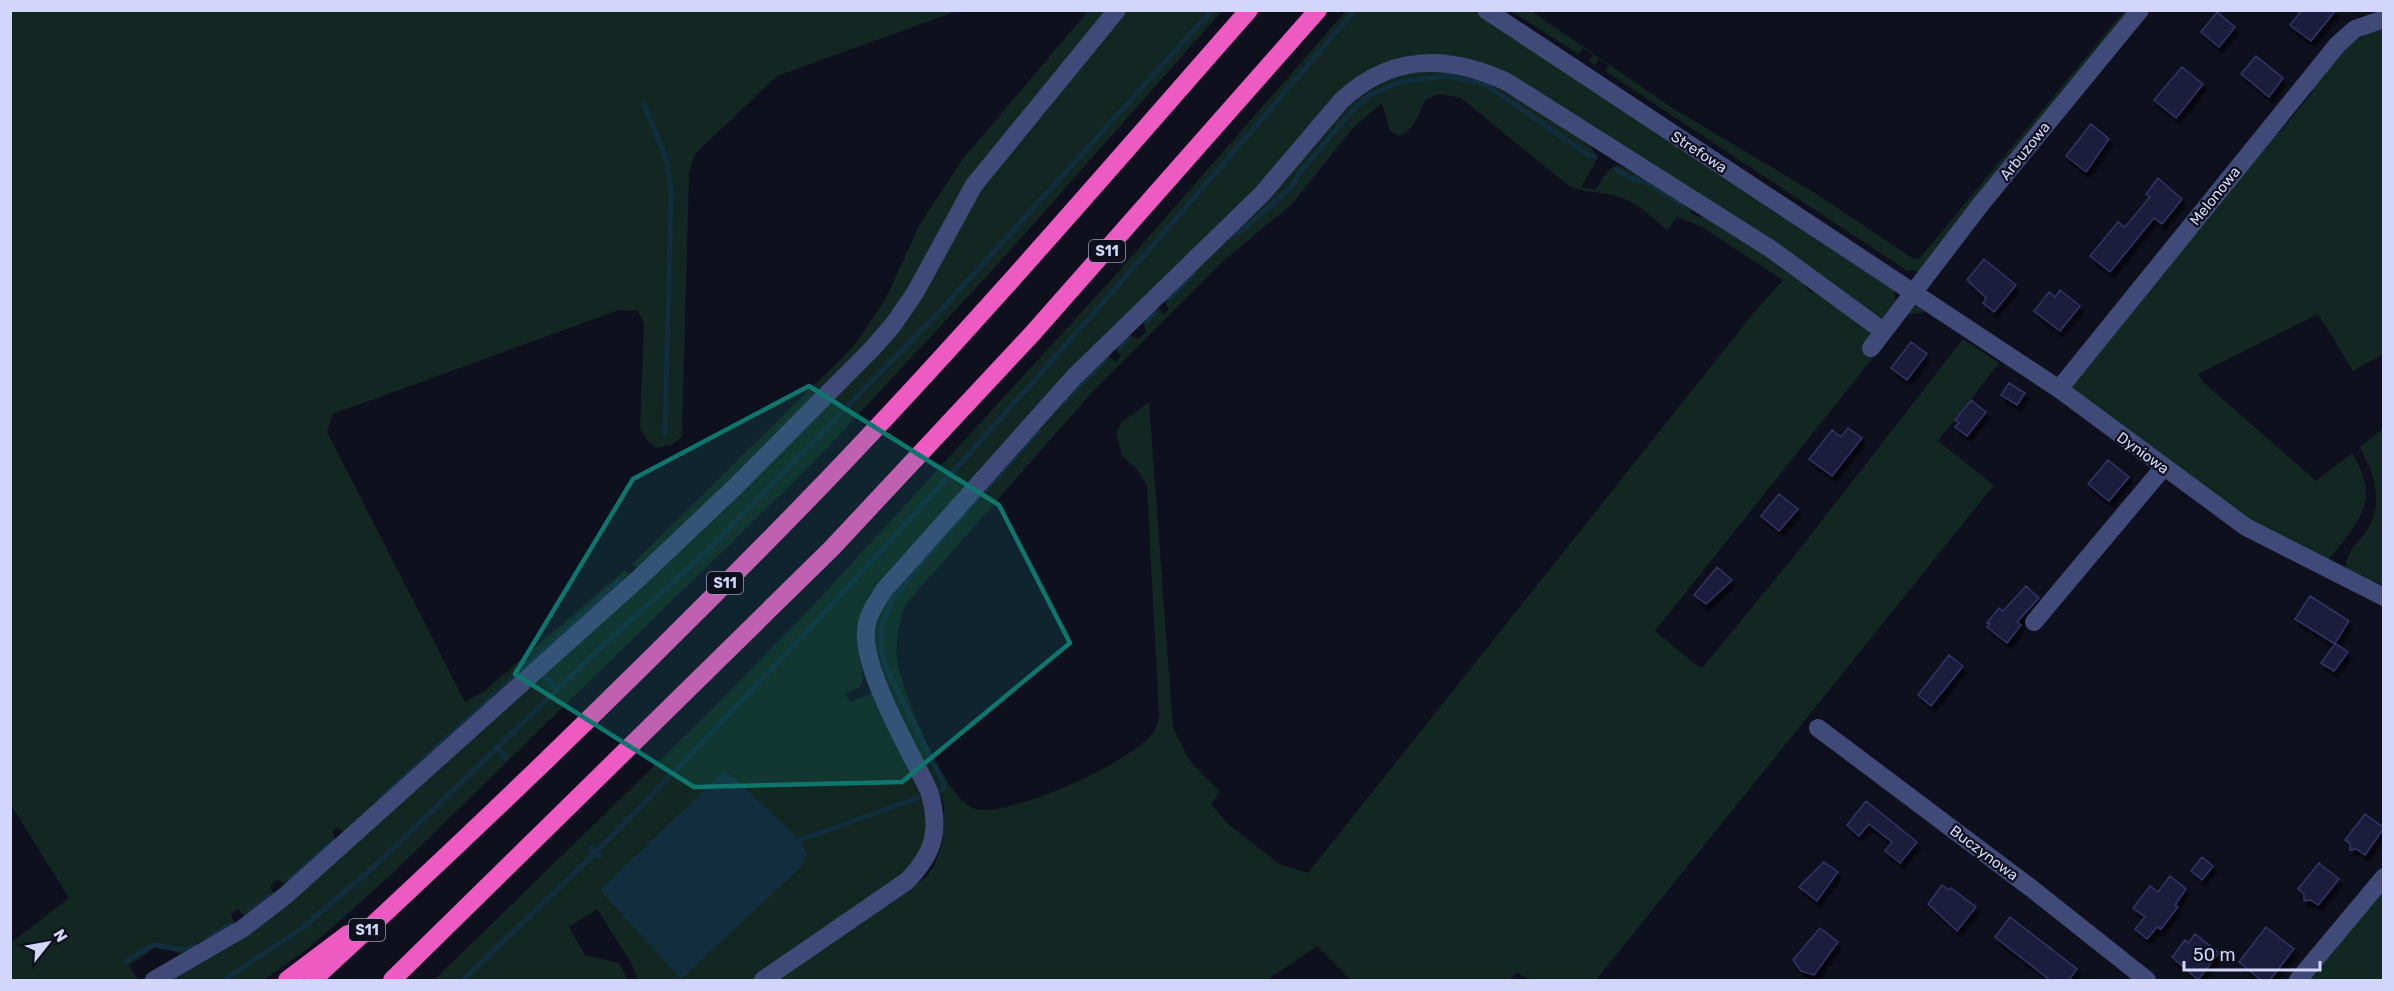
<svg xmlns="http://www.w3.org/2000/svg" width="2394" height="991" font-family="Rubik,sans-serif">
<defs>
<filter id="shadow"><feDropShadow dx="3.5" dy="6" stdDeviation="1.5" flood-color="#0009"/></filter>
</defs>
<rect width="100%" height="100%" fill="#0f101e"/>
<path fill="#122721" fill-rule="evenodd" d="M11 11H957L777 76 695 154 689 173 682 437 672 445 656 448 647 440 640 428 644 323 638 311 619 310 333 414 327 432 465 702 483 692 625 570 629 575 345 834 337 827 332 832 337 841 286 884 277 880 270 886 274 894 246 918 238 909 231 914 235 924 187 955 156 947 129 965 138 980H11V943L69 898 11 805Z
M1088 11H1108L963 188 929 248C932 301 688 522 639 568L631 565 853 347 885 300 920 224 962 160Z
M1125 11H1222L990 273 814 462 390 876 310 947 264 980H167L217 951 867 363 981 185Z
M1346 11H1473L1893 290 1897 305 1885 317 1880 318 1526 88 1405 60 1290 154 879 587 870 593 857 631V646L864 680 859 687 845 694 850 702 874 693 923 792 928 837 911 870 758 980H638L631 963 597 909 569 927 585 955 619 963 628 980H434L691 730 812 607 1109 282Z
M1511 11H1531L1674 109 1818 195 1912 258 1919 259 2124 11H2134L1920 275 1916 271 1906 270 1605 71 1609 66 1599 59 1595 65 1589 61 1593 55 1583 48 1578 54Z
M2383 25V354L2353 371 2318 314 2198 374 2204 383 2316 481 2352 453C2381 501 2360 520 2330 558L2324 560 2254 523 2069 388 2273 137 2280 132 2312 93 2315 80 2345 47Z
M1442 68 1500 85 1590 145 1598 158 1581 187 1595 190 1608 170 1617 165 1632 172 1641 173 1692 205 1691 213 1699 217 1707 215 1806 284V288L1812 293 1815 291 1870 330 1871 335 1915 306 1925 308 1924 312 1907 315 1655 631 1695 664 1702 668 1792 559 1963 339 1999 363 1938 441 1994 485 1596 980H1532L1517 973 1509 980H1351L1317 946 1267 980H774L926 877 934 866 943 842 944 805 896 710 874 650 875 621 886 598 1078 379 1107 355 1116 362 1121 356 1115 348 1127 335 1139 339 1146 332 1142 318 1158 308 1164 314 1169 309 1163 300 1346 104 1389 76ZM1438 94 1461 98 1569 186C1586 194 1603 191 1620 197 1638 203 1653 218 1667 230L1677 217 1702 227 1783 280 1752 315 1308 873 1279 864 1227 823 1211 804 1220 792 1189 760 1173 728 1149 402 1121 423 1116 433 1122 456 1137 469 1147 486 1159 715C1158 721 1156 728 1153 733 1135 760 1005 821 973 808 946 798 904 696 898 666 894 646 898 623 906 604L1094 390 1223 261 1292 204 1353 128 1382 103 1390 131 1399 136C1414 131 1419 114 1425 100Z
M2383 429V585L2346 568C2346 553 2354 546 2363 536 2386 507 2375 476 2360 447Z
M2383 889V980H2307Z"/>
<path fill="#122e3e" d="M724 771 730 774 800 840 807 854 801 867 681 979 600 890Z"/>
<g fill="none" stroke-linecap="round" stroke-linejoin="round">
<path stroke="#122e3e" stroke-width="5" d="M644 104 667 161 671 192 665 433
M1617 170 1629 177 1646 182 1683 205
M1230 237 1243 230 1293 185 1300 172 1357 105 1370 95 1400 82 1446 76 1485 84 1588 155 1594 156
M1169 299 1194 273
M1147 321 1155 313
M1120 346 1128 338
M1064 401 1105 360
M545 677 557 689
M496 747 506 758
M941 790 944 789 943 783 886 667 882 654 881 627 891 602 921 563 1038 431
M380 799 620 580
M800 840 918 798
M599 856 595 853C861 583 1110 298 1355 10
M289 880 332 842
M249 911 268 897
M207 939 230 925
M126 961 153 945 187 950 194 947
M224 980 301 929 378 863 597 651 709 549 943 308 1212 10
M463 980 595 853 591 848"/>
</g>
<path fill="#1d1e3d" stroke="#313466" stroke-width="1.5" filter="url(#shadow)" d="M2302 10H2336L2311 41 2290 25Z
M2217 12 2235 27 2219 47 2201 32Z
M2256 56 2283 78 2269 97 2241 74Z
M2182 67 2203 84 2176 118 2154 100Z
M2091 124 2109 139 2086 172 2066 156Z
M2158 178 2182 199 2162 224 2154 218 2110 272 2090 256 2118 222 2125 227 2150 197 2146 194Z
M1984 259 2016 285 1994 312 1983 303 1986 298 1967 280Z
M2060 290 2080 306 2060 331 2034 311 2049 292 2055 297Z
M1911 342 1927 354 1907 380 1891 368Z
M2009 383 2025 393 2017 405 2001 395Z
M1971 400 1986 412 1967 436 1955 427 1959 423 1955 420Z
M1848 428 1862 438 1832 476 1809 459 1832 430 1841 437Z
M2108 460 2129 477 2109 501 2088 484Z
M1779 494 1798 509 1779 531 1761 516Z
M1717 567 1732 580 1706 604 1694 595Z
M2026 586 2039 598 2017 622 2021 625 2007 643 1987 627 1990 624 1987 623 1999 608 2003 611Z
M2310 596 2349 621 2335 643 2348 652 2334 671 2321 663 2335 644 2295 619Z
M1949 655 1963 666 1931 706 1918 695Z
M1866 801 1917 842 1900 863 1885 851 1892 842 1869 824 1859 836 1847 825Z
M2365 814 2384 828 2365 855 2356 849 2350 850V843L2345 840Z
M2202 857 2213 866 2202 880 2191 871Z
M1824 862 1838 872 1817 901 1799 887Z
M2319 863 2339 879 2318 905 2311 900 2304 901V894L2298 889Z
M2170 876 2186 889 2175 905 2178 907 2161 929 2157 927 2147 939 2135 929 2145 917 2133 908 2150 886 2158 892Z
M1942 885 1949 890 1951 888 1976 907 1957 931 1928 904Z
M2010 917 2077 969 2068 981H2051L1995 937Z
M2266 927 2294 949 2269 981H2262L2239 962Z
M1820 928 1838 942 1814 975 1801 971 1793 960Z
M2195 934 2219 953 2198 980 2172 957 2185 940 2188 943Z"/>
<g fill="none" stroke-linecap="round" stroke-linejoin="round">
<path stroke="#3f4a78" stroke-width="18" d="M1486 10 2059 389 2246 527 2384 597
M1871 348 1981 204 2140 10
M2059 389 2338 44 2355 29 2384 19
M2034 622 2163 468
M1818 728 2031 888 2147 980
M154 980 242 929 285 896 638 579 735 487 871 350 893 325 915 293 974 185 1117 10
M763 980 907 881C934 853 941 830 929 791 911 752 862 671 866 630 867 615 877 601 885 589L1074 377 1262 194 1341 101C1391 54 1447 54 1507 82L1771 249 1883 331
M2298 980 2384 877"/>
<path stroke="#ec5ac2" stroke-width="18" d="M287 980 348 934
M313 980C489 818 661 652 828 479 973 328 1110 168 1249 10
M392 980 832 548 1032 334 1318 10"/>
</g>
<path fill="#0f766e" fill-opacity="0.2" stroke="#0f766e" stroke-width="4.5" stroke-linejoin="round" d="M809 386 999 505 1070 643 902 782 694 787 515 674 633 479Z"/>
<g text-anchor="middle" stroke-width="4.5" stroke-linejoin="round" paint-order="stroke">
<g fill="#0f101e" stroke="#979bb8" stroke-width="1.5">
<rect x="1089" y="240" width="36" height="22" rx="4.5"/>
<rect x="707" y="572" width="36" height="22" rx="4.5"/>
<rect x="349" y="919" width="36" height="22" rx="4.5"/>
</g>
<g font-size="14" font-weight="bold" fill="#d1d6fa">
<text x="1107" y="256">S11</text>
<text x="725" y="588">S11</text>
<text x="367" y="935">S11</text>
</g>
<g font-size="15" fill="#d1d6fa" stroke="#0f101e">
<text transform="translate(2025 151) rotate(-51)" y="5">Arbuzowa</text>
<text transform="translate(1699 152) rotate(33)" y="5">Strefowa</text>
<text transform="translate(2215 196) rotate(-51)" y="5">Melonowa</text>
<text transform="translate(2143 453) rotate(36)" y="5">Dyniowa</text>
<text transform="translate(1984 853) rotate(37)" y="5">Buczynowa</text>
</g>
</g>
<rect width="2394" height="991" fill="none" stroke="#d1d6fa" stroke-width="24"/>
<g transform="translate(48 943) rotate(59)" stroke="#0f101e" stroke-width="4.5" paint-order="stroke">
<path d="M0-4.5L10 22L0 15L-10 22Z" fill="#d1d6fa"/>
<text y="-9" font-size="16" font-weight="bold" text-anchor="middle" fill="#d1d6fa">N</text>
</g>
<path d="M2184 961v9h136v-9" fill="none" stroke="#d1d6fa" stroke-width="3"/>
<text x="2193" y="961" font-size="18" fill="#d1d6fa" stroke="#0f101e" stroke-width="4.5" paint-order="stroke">50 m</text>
</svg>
